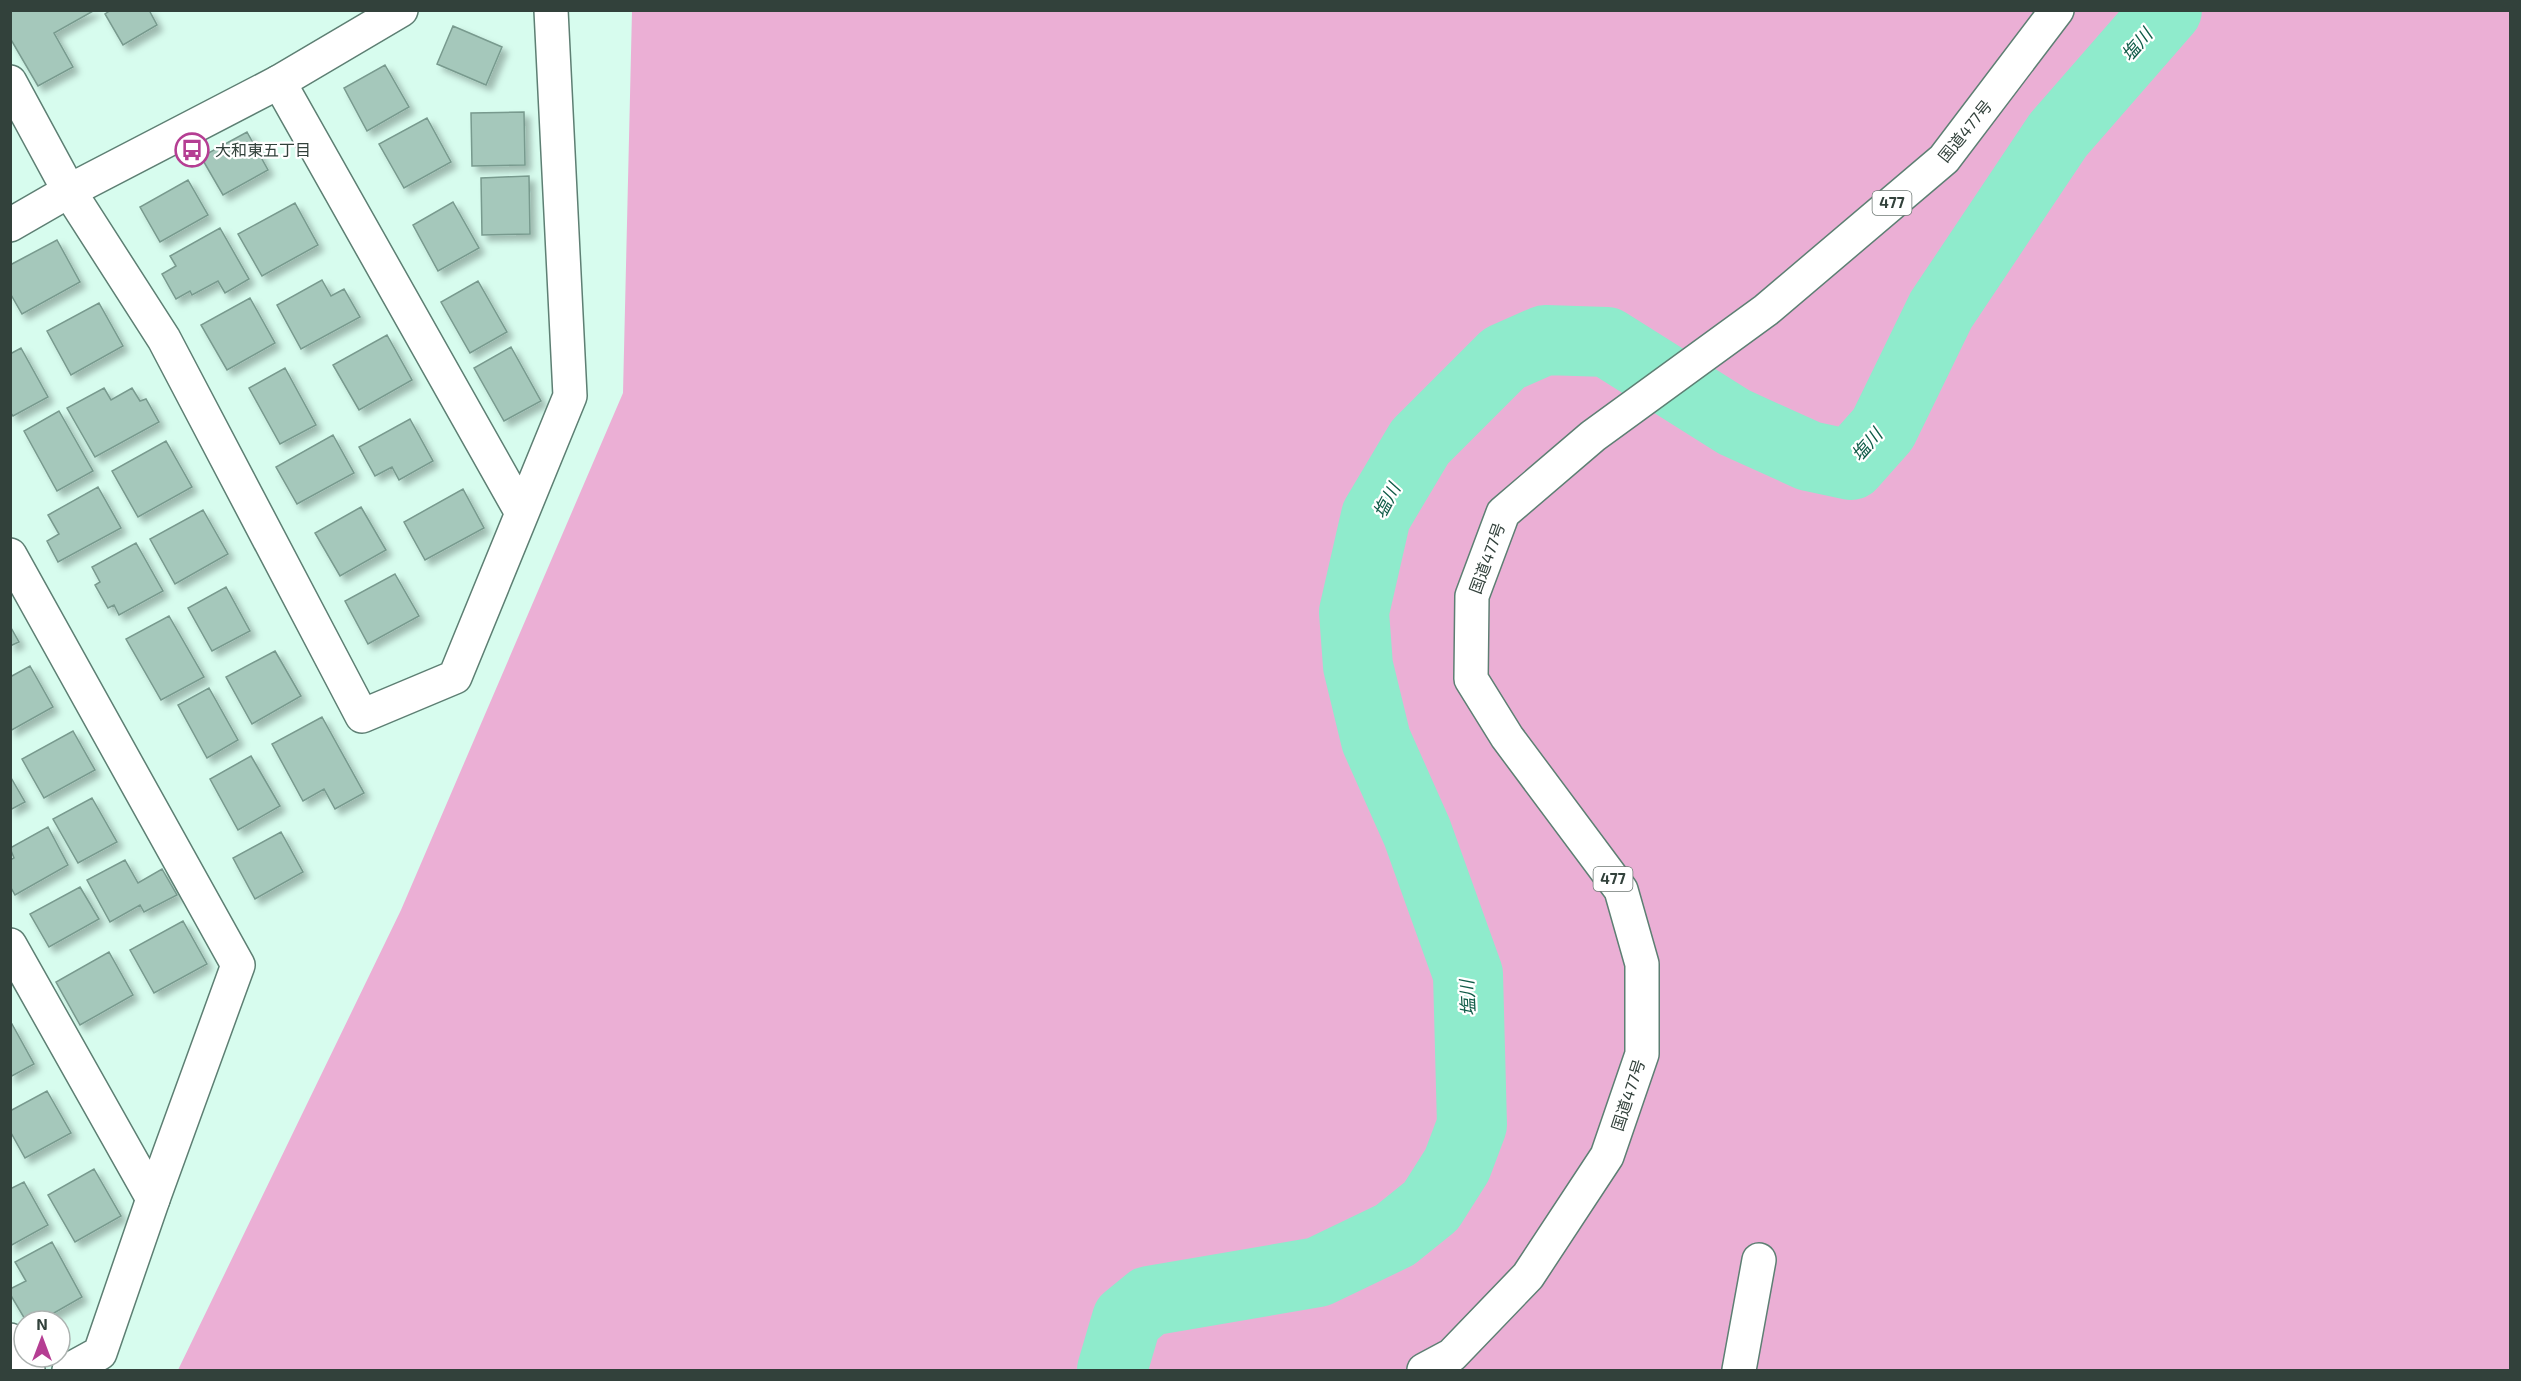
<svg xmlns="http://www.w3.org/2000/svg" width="2521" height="1381" font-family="'Exo 2','Noto Sans JP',sans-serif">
<defs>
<filter id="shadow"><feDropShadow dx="5.5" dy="5.5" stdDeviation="3" flood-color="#0004"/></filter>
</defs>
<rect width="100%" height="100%" fill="#d7fcee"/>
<path fill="#ebafd5" d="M632 11H2510V1370H178L401 910 623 393Z"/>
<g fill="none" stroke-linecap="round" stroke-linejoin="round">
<path stroke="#8febcc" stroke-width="70" d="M1112 1370 1127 1319 1149 1301 1318 1272 1395 1235 1431 1206 1457 1165 1472 1125 1468 974 1417 832 1376 740 1358 666 1354 612 1376 516 1420 442 1504 358 1545 340 1607 342 1734 422 1809 456 1851 465 1883 429 1941 310 2058 135 2167 10"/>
</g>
<path fill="#a5c8bb" stroke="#789a8e" stroke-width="1.5" filter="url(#shadow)" d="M10 10H95L54 33 73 67 38 86 10 38Z
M111 10H149L157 25 123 45 105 14Z
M453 26 502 47 486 85 437 64Z
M385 65 409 107 367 131 344 88Z
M524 112 525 165 472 166 471 113Z
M427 118 451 162 404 188 379 144Z
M247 132 268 170 223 195 201 157Z
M529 176 530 234 482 235 481 178Z
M188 180 208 215 160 242 140 207Z
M453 202 479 248 438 271 413 225Z
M295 203 318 245 262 276 238 234Z
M220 228 249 279 225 293 218 281 192 295 190 291 176 299 162 274 176 266 170 256Z
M57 240 80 282 22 314 10 293V265Z
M322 280 331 296 344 289 360 317 301 349 277 305Z
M478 281 507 332 470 353 441 302Z
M250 298 275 343 227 370 201 325Z
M99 303 123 346 71 375 47 331Z
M387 335 412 380 359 410 333 365Z
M511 347 541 401 504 421 474 368Z
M21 348 48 397 13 416 10 412V354Z
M285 368 316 425 280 444 249 388Z
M104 388 111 400 132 388 140 401 146 399 159 422 95 457 67 408Z
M59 411 93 471 57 491 24 431Z
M410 419 433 461 399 480 392 467 375 476 359 447Z
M333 435 354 473 297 504 276 467Z
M166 441 192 487 138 517 112 471Z
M98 487 121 528 58 562 47 541 59 534 48 515Z
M463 489 484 528 425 560 404 522Z
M361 507 386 550 340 576 315 533Z
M203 510 228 554 175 584 150 539Z
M136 543 163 591 119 615 114 605 108 608 95 585 100 582 92 567Z
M395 574 419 616 368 644 345 601Z
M226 587 250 631 212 651 188 608Z
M169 616 204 677 161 700 126 639Z
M10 626 19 642 10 646Z
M275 651 301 696 252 724 226 677Z
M30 666 53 707 10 731V677Z
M209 688 238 740 207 758 178 705Z
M322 717 364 793 335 809 324 789 303 801 272 744Z
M73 731 95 770 44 798 22 759Z
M251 756 280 806 238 830 210 779Z
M10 776 25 802 10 810Z
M92 798 117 842 78 863 53 819Z
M48 827 68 865 15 895 10 886V860L14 858 10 848Z
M281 832 303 872 255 899 233 858Z
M125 860 138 883 162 869 177 895 144 912 140 905 110 922 87 880Z
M80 887 99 919 49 947 30 914Z
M183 921 207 964 154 993 130 950Z
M109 952 133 995 80 1025 56 982Z
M12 1024 34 1064 10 1077V1025Z
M47 1091 71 1133 25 1158 10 1131V1111Z
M94 1169 121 1216 75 1242 48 1195Z
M24 1182 48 1225 10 1246V1189Z
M52 1242 82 1297 40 1321H26L10 1294V1289L26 1281 15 1262Z"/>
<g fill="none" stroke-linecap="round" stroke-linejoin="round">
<defs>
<path id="street" d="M10 82 69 191 164 339 362 716 455 677 570 396 551 10
M279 82 522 513
M10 945 153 1199
M10 1340 28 1370
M1739 1370 1759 1260"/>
<path id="secondary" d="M10 225 69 191 279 82 401 10
M10 555 238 965 153 1199 100 1353 69 1370"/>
<path id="highway" d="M1424 1370 1452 1355 1528 1276 1607 1156 1642 1054V964L1621 890 1507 737 1471 679 1472 596 1503 513 1593 436 1766 310 1944 159 2057 10"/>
</defs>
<use href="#street" stroke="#5d7f73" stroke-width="36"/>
<use href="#secondary" stroke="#5d7f73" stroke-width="36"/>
<use href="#highway" stroke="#5d7f73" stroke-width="36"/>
<use href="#street" stroke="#fff" stroke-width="33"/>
<use href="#secondary" stroke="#fff" stroke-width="33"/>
<use href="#highway" stroke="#fff" stroke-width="33"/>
</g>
<defs>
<symbol id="bus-ring" viewBox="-11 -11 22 22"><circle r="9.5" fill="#fff" stroke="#b53e93" stroke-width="1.5"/><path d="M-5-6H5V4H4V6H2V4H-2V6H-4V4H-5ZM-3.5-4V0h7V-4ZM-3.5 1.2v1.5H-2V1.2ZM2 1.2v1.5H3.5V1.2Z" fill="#b53e93"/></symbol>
</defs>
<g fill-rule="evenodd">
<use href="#bus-ring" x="173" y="131" width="38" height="38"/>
</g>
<g text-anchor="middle" stroke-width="4.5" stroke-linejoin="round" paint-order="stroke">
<g fill="#fff" stroke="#707a76" stroke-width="1.5">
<rect x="1872.5" y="191" width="39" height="24" rx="4.5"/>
<rect x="1593.5" y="867" width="39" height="24" rx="4.5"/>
</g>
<g font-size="15" font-weight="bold" fill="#32413b">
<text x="1892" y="208">477</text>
<text x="1613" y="884">477</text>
</g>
<g font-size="16" fill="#32413b" stroke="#fff">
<text transform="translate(1965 131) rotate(-51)" y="6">国道477号</text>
<text transform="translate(1487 558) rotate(-70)" y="6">国道477号</text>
<text transform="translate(1628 1095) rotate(-72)" y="6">国道477号</text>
</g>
<g font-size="16" fill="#32413b" stroke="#fff" text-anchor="start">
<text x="215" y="156">大和東五丁目</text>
</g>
<g font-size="18" font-style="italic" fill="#105c48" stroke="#fff">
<text transform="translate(2137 45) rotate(-49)" y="6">塩川</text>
<text transform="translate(1867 445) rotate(-49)" y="6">塩川</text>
<text transform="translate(1387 501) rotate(-62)" y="6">塩川</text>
<text transform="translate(1468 998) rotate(-93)" y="6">塩川</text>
</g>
</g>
<rect width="2521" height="1381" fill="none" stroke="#32413b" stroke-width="24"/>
<g transform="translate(42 1339)"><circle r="28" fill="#ffffff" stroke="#adb3b1" stroke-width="1.5"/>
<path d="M0-4.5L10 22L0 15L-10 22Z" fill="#b53e93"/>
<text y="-9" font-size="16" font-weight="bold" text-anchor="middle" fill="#32413b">N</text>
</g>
</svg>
